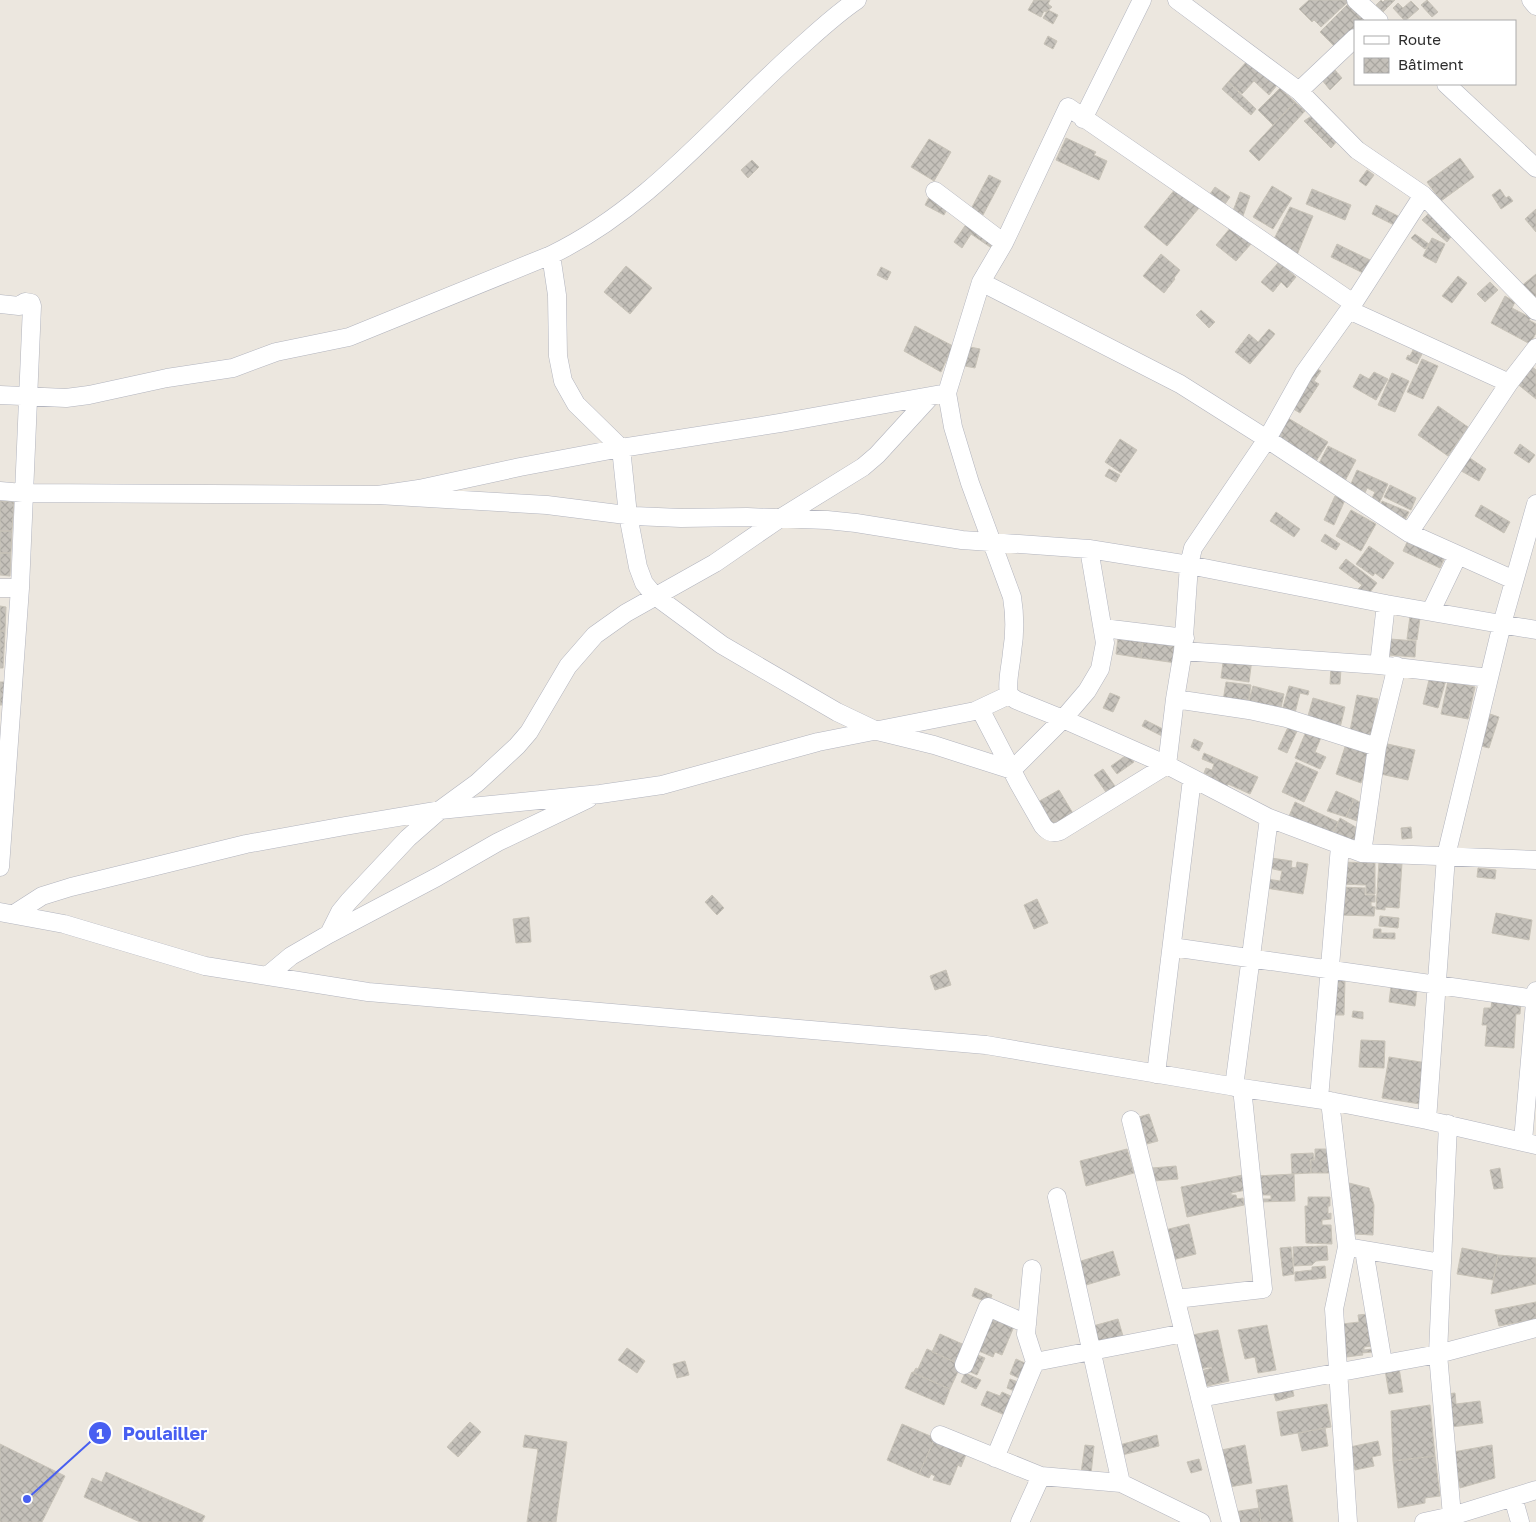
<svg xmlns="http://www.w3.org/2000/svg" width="1536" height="1522" font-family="'Golos Text',sans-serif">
<defs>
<pattern id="building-cross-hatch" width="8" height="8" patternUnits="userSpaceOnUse" patternTransform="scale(1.25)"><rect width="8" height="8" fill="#c5c1ba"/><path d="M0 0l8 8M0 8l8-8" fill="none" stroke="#a9a6a0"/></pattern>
</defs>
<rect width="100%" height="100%" fill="#ece7df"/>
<path fill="url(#building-cross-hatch)" stroke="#c8c3b8" d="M1034 0H1050L1048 4 1052 7 1046 12 1044 11 1041 17 1028 10Z
M1309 0H1350L1321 27 1314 20 1312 22 1299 9Z
M1381 0 1383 2 1385 0H1395L1383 12 1376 5Z
M1427 0 1438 12 1432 17 1421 5Z
M1411 1 1419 9 1405 21 1393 8 1398 3 1403 8Z
M1350 2 1367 19 1365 21H1355V32L1337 49 1320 32Z
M1048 10 1058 15 1053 24 1043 18Z
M1048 36 1057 41 1053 49 1044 44Z
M1249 59 1278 84 1269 95 1254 81 1242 94 1228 82Z
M1334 69 1342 78 1330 90 1322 80Z
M1228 82 1256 109 1251 115 1222 89Z
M1280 88 1295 102 1273 125 1258 110Z
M1295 102 1305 111 1259 161 1249 151Z
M1313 115 1338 140 1331 148 1304 121Z
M1066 138 1096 152 1094 155 1107 161 1099 180 1056 160Z
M929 139 951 152 934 181 911 167Z
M1460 158 1474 177 1441 201 1427 182Z
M752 160 759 167 748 178 741 170Z
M1367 170 1374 175 1366 186 1359 181Z
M989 175 1001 181 983 215 971 209Z
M1272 186 1292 198 1273 229 1253 217Z
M1215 187 1230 197 1225 204 1210 194Z
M1176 188 1199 208 1167 246 1144 227Z
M1312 189 1351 205 1345 220 1306 204Z
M1500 189 1506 198 1509 196 1513 201 1501 209 1492 195Z
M1240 192 1250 196 1243 216 1233 211Z
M930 195 949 205 944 215 925 205Z
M1376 205 1398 216 1394 225 1372 214Z
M1290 207 1313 216 1297 255 1274 239Z
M1536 209V232L1525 219Z
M1430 212 1454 233 1447 242 1422 220Z
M969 220 1002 242 996 251 971 234 962 248 954 242Z
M1231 227 1251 244 1236 261 1216 245Z
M1415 234 1429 244 1425 249 1411 238Z
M1432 238 1445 244 1436 263 1423 256Z
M1337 244 1370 260 1363 273 1331 257Z
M1161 254 1180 270 1174 278 1175 279 1164 293 1143 276Z
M1279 262 1296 277 1287 288 1281 282 1273 292 1261 282Z
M626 266 652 288 630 314 604 292Z
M881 267 891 272 887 280 877 275Z
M1536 274V307L1520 287Z
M1458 276 1467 283 1452 303 1442 296Z
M1490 282 1498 290 1485 302 1477 294Z
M1505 296 1515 302 1512 308 1531 318 1529 320 1536 324V333L1530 344 1491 323Z
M1201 310 1215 322 1209 328 1196 315Z
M915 326 953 346 941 372 904 351Z
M1269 329 1275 334 1250 364 1235 352 1249 334 1258 342Z
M970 347 980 349 975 368 965 366Z
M1413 350 1422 354 1417 364 1406 359 1408 355 1410 356Z
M1422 359 1438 366 1423 399 1407 392Z
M1530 365 1536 370V399L1515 382Z
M1316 368 1321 371 1314 381 1319 384 1300 413 1290 407Z
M1374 372 1388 379 1376 400 1353 387 1360 374 1369 379Z
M1392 373 1409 381 1395 412 1378 405Z
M1438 406 1468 427 1448 456 1418 435Z
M1283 415 1328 442 1315 463 1271 435Z
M1120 439 1137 450 1121 473 1105 462Z
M1520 444 1535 455 1529 463 1514 453Z
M1328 446 1356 460 1345 481 1317 467Z
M1464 454 1486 469 1479 481 1456 468Z
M1109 469 1120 475 1116 482 1105 476Z
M1357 470 1388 484 1378 506 1370 502 1375 492 1367 488 1365 493 1350 486Z
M1390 485 1416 498 1411 510 1384 497Z
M1335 496 1345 500 1334 525 1324 520Z
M0 501 14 502 12 531H0Z
M1382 501 1409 512 1405 520 1380 507Z
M1481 505 1510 522 1504 533 1475 516Z
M1351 510 1376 524 1361 551 1336 536Z
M1276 512 1300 529 1294 537 1270 521Z
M0 531H12L11 553H0Z
M1325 534 1340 544 1336 550 1321 541Z
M1408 540 1445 557 1440 568 1403 551Z
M1369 546 1394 563 1383 579 1375 573 1373 576 1356 564Z
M0 553H11L10 576 0 575Z
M1346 559 1377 583 1367 596 1358 589 1362 585 1339 568Z
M0 606 6 607 5 631H0Z
M1410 616 1420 618 1417 640 1407 639Z
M1119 630 1144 634 1141 658 1116 654Z
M0 631H5L3 668H0Z
M1144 634 1179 639 1176 663 1141 658Z
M1390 639 1416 641 1415 657 1388 655Z
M1224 655 1252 659 1249 682 1221 678Z
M1331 667 1341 668 1340 684H1330Z
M1430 676 1446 680 1438 708 1423 704Z
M1448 681 1475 687 1468 719 1441 714Z
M0 682H5L4 705H0Z
M1226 682 1251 685 1248 704 1223 701Z
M1253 686 1284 694 1280 712 1248 704Z
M1289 686 1309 691 1308 695 1300 693 1294 717 1281 714Z
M1110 693 1120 697 1113 712 1103 708Z
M1357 695 1378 699 1370 739 1349 736Z
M1313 698 1345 707 1339 732 1306 723Z
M1490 714 1499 717 1489 748 1481 746Z
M1145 720 1167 731 1164 737 1142 726Z
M1289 725 1298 729 1287 753 1278 749Z
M1307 729 1322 735 1315 752 1326 757 1320 769 1295 758Z
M1194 739 1203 743 1199 751 1191 747Z
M1347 741 1373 750 1361 783 1336 774Z
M1383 743 1415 750 1408 780 1376 773Z
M1204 753 1258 777 1250 794 1228 784 1227 787 1209 778 1210 776 1204 773 1206 768 1212 770 1214 764 1202 759Z
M1128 754 1134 762 1117 774 1111 766Z
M1296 762 1318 772 1304 802 1282 792Z
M1103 769 1117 789 1108 795 1094 775Z
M1059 790 1074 815 1051 827 1036 803Z
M1336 791 1354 799 1346 817 1327 811Z
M1354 799 1365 805 1360 822 1346 817Z
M1295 802 1338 822 1330 838 1287 821Z
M1340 818 1359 829 1357 850 1331 838Z
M1411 827 1412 838 1402 839 1401 828Z
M1271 858 1292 861 1291 867 1296 868 1297 862 1308 864 1303 894 1266 888 1267 879 1280 881 1282 871 1269 868Z
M1340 862 1375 863V894H1366V885L1340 884Z
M1379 862 1402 863 1399 908 1385 907V910L1376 909Z
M1478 868 1496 870 1495 879 1477 877Z
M1340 887 1365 888V895H1375V902H1371V906L1375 907 1374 916 1339 915Z
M712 895 724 908 717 915 705 902Z
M1037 899 1048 923 1034 929 1024 905Z
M1496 913 1532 920 1529 940 1492 933Z
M1380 916 1399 918 1398 928 1379 926Z
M529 917 531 942 516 943 513 919Z
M1374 929H1381V933H1395V939L1373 938Z
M946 970 951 985 935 990 930 976Z
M1332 980H1345L1344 1015H1331Z
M1391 986 1417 990 1415 1006 1389 1002Z
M1492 1000 1521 1002 1520 1014H1516L1514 1048 1485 1046 1487 1025H1482L1484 1008H1491Z
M1353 1011 1363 1012V1019L1352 1017Z
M1361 1040 1385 1041 1384 1068 1359 1067Z
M1389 1057 1427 1063 1420 1104 1382 1098Z
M1149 1114 1158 1141 1147 1144 1139 1117Z
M1127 1149 1134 1173 1086 1186 1080 1161Z
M1315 1149H1331V1173H1311V1160H1315Z
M1313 1153 1314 1159 1310 1160 1311 1173 1292 1174 1291 1154Z
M1176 1166 1178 1179 1154 1181 1152 1168Z
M1500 1168 1503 1188 1494 1189 1490 1170Z
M1294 1174 1295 1201 1257 1202V1199H1271V1195H1256V1176Z
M1243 1175 1246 1190 1231 1193V1195H1236L1237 1199 1243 1198 1244 1205 1187 1217 1181 1187Z
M1341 1181 1369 1188 1374 1205 1373 1235 1353 1234Z
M1308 1197H1330V1206H1328V1214L1331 1213V1219L1322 1220V1225H1331L1332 1244 1306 1243 1305 1206H1308Z
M1189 1224 1196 1254 1172 1260 1165 1230Z
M1327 1246 1328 1260 1316 1261 1312 1265 1294 1266 1293 1247Z
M1291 1247 1294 1274 1283 1276 1280 1248Z
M1462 1248 1498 1255 1493 1280 1457 1274Z
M1113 1251 1120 1275 1086 1285 1078 1262Z
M1498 1255 1536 1258V1284L1491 1294Z
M1325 1266 1326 1278 1295 1281V1272L1312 1270V1267Z
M975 1288 992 1295 989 1303 972 1296Z
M1536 1302V1319L1499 1326 1495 1310Z
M989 1313 1015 1324 1002 1355 995 1352 993 1357 974 1349Z
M1368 1314 1372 1346 1364 1347V1350L1372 1349 1373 1352 1362 1353 1363 1355 1346 1357 1342 1324 1359 1322 1358 1315Z
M1118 1319 1123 1336 1098 1343 1093 1326Z
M1267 1325 1276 1370 1258 1373 1255 1357 1245 1359 1238 1330Z
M1218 1330 1229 1381 1203 1387 1201 1371 1212 1368 1211 1367 1199 1369 1192 1335Z
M940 1334 969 1347 961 1365 932 1352Z
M627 1348 645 1361 637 1373 618 1360Z
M927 1349 961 1365 950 1389 913 1373 916 1368 918 1369Z
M973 1353 985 1358 977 1375 966 1370Z
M1016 1359 1027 1364 1021 1379 1010 1374Z
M685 1361 689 1375 677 1378 673 1364Z
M1398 1362 1403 1392 1389 1394 1384 1364Z
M912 1372 950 1389 944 1405 905 1388Z
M965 1373 981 1380 976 1389 961 1382Z
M1010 1379 1021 1383 1017 1392 1007 1388Z
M1291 1383 1294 1396 1276 1401 1272 1388Z
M987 1391 1000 1396 1002 1392 1015 1398 1007 1416 981 1405Z
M1455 1393 1456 1404 1480 1401 1483 1423 1451 1427 1446 1394Z
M1327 1404 1331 1427 1281 1436 1277 1412Z
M1430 1405 1435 1456 1393 1461 1391 1411Z
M470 1422 481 1432 458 1457 447 1447Z
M902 1424 935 1438 919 1474 887 1460Z
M1325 1428 1328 1446 1302 1451 1298 1433Z
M525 1435 567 1442 556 1522H527L538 1449 523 1447Z
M1157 1435 1159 1446 1122 1455 1119 1445Z
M935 1438 967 1452 961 1467 958 1465 950 1485 933 1480 935 1476 931 1474 929 1478 919 1474Z
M1378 1441 1381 1455 1372 1457 1374 1466 1355 1470 1350 1447Z
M0 1444 65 1476 42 1522H0Z
M1085 1445 1094 1446 1091 1474 1081 1473Z
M1245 1445 1252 1483 1224 1488 1217 1451Z
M1492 1445 1495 1478 1460 1488 1453 1452Z
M1435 1456 1440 1496 1425 1498V1503L1398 1508 1393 1461Z
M1199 1459 1202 1470 1191 1473 1187 1462Z
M106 1472 205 1516 202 1522H140L84 1497 92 1478 102 1482Z
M1287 1485 1293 1522H1261L1256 1490Z
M1259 1508 1261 1522H1236L1233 1512Z"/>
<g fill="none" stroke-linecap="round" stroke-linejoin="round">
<defs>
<path id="street" d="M1177 0 1299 91 1357 150 1423 195 1536 311
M1356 0 1379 21
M1531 0 1536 6
M1446 84 1536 168
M1299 91 1355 38
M1083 119 1142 0
M935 191 1004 243
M551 255 557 295 558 356 563 381 576 404 621 448 628 515 638 567 644 583 654 595 722 645 837 712 877 731 934 745 1012 770 1063 719 1087 691 1100 669 1105 643 1089 549
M981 282 1180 384 1267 439 1409 533 1514 580
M1353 303 1068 107 1004 243 981 282 947 393 953 427 970 483 1012 597C1015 615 1015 634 1012 652 1011 666 1006 682 1009 695L1016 700 1063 719 1167 765 1269 818 1362 853 1536 860
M0 304 19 306 25 302 31 303 32 306 20 588 0 867
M1349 310 1509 383
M0 395 66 398 89 395 167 378 233 368 276 352 349 337 551 255C649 208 718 120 798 49 817 32 836 14 857 0
M0 491 23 493 378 495 419 489 520 467 621 448 780 423 947 393
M378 495 547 505 634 516 681 518 747 517 827 520 856 523 962 540 1089 549 1189 565 1386 604 1536 630
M1409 533 1509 383 1536 348
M0 588H20
M1431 611 1458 555
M1103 628 1185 638
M1183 651 1379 665 1489 678
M1379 665 1386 604
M1175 699 1249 710 1286 718 1377 747
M980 709 1019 784 1043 826C1048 832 1052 834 1060 831L1167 765 1175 699 1183 651 1189 565 1193 548 1267 439 1304 373 1349 310 1423 195
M1362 853 1377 747 1397 666
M0 912 64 924 205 966 368 992 986 1045 1242 1088 1330 1101 1427 1120 1536 1145
M14 914 42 896 71 887 246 844 345 826 440 810 600 794 662 785 818 742 975 711 1009 695
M329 934 340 912 349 901 408 838 440 810 477 783 517 746 529 732 568 666 595 635 626 613 715 563 779 519 863 467 877 455 931 396
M1172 947 1536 999
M267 976 291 956 329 934 437 877 498 842 588 799
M1156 1074 1192 779
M1234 1087 1269 818
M1319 1099 1340 846
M1330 1101 1347 1247 1334 1309 1348 1522
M1131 1120 1231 1522
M1427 1120 1446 856 1502 624 1536 504
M1448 1124 1438 1354 1452 1516
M1523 1141 1536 991
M1057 1197 1121 1483
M1353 1248 1442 1263
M1364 1250 1383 1363
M1176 1299 1263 1289 1242 1088
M1035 1362 1184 1333
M964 1365 988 1307 1027 1324
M1200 1398 1438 1354 1536 1328
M940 1435 1041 1476 1121 1483 1201 1522
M995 1458 1035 1362 1026 1334 1032 1269
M1513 1497 1520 1522
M1020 1522 1041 1476
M1424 1522 1452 1516 1536 1490"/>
</defs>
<use href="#street" stroke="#b2b4be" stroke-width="19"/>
<use href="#street" stroke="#fff" stroke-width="18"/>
</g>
<path fill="none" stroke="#485ff1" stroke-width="2" d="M27 1499L100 1433"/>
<g fill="#485ff1" stroke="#fff" stroke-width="2">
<circle cx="27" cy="1499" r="5"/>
<circle cx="100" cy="1433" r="12"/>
</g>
<g font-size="15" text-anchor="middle" font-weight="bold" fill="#fff">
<text x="100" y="1439">1</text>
</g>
<g font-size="18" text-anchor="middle" font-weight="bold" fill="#485ff1" stroke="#fff" stroke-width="4" stroke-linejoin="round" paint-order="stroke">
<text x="165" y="1440">Poulailler</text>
</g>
<rect x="1354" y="20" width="162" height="65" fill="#ffffff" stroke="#ababab"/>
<rect x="1364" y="36" width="25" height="8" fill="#ffffff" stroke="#ababab"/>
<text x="1398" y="45" font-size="15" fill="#2c2c2c">Route</text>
<rect x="1364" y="58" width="25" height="15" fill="url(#building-cross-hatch)" stroke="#ababab"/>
<text x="1398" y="70" font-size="15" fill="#2c2c2c">Bâtiment</text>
</svg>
